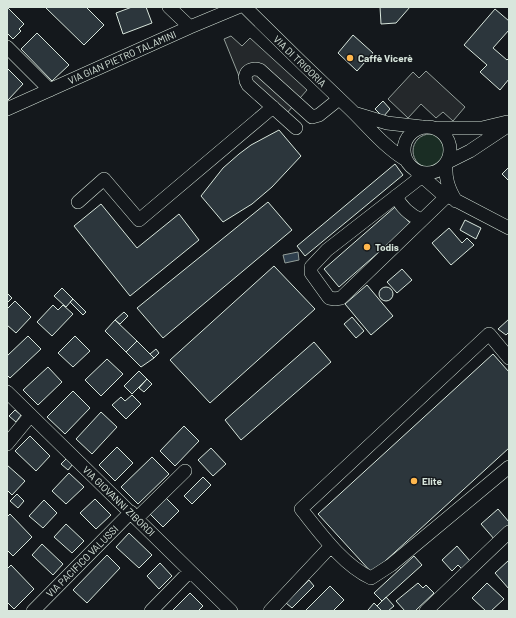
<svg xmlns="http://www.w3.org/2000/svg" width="516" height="618" font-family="Barlow,sans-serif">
<rect width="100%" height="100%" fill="#14181c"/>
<path fill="#1a2d24" stroke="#939e99" d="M413 151a17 17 0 1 1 34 0a17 17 0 1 1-34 0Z"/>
<path fill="#24282b" stroke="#939e99" d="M231 36 242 46 250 38 307 90 287 113 247 77 239 76 224 39Z
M426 71 465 107 453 121 443 112 436 118 421 104 408 118 388 99 413 72 419 78Z"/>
<path fill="#2f3f4d" stroke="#939e99" d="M298 252 299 260 285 263 283 255Z"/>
<path fill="#2c363c" stroke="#d8e6dc" d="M7 7 24 24 19 29 21 31 13 39 7 33Z
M45 7H86L104 25 84 45Z
M132 7H146L152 23 123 34 116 13Z
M380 7H410L396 23 381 24Z
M495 9 509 21V30L493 48 507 60 509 58V79L500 90 480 72 487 65 464 45Z
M37 33 69 65 52 81 21 49Z
M353 35 373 53 357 71 338 53Z
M7 68 23 84 8 100 7 99Z
M383 101 390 109 383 117 375 109Z
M279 130 301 156 272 187 252 204 223 222 201 196 223 168 239 154 251 145Z
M395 164 403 175 305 256 297 246Z
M509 167V181L502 174Z
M268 202 292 230 163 338 137 308Z
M101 204 137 248 179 214 199 240 130 296 74 226Z
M395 207 411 224 339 287 324 269Z
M465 220 481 228 476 239 460 230Z
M449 228 462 243 467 238 474 245 451 265 432 243Z
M274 266 315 309 210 403 170 360Z
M402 269 412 280 397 293 387 282Z
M367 285 393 316 371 335 345 304Z
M379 294a7 7 0 1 1 14 0a7 7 0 1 1-14 0Z
M62 288 73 299 66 307 54 296Z
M7 293 12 298 7 303Z
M73 299 86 312 83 315 70 302Z
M15 301 31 317 16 333 7 325V309Z
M53 305 58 310 63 305 73 314 52 336 37 322Z
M124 312 128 316 120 324 115 320Z
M352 317 364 331 356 338 344 324Z
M509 319V332L506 335 498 329Z
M115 320 137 341 126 352 105 331Z
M28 336 41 349 10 378 7 375V356Z
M75 336 90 351 73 367 58 353Z
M137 341 154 358 141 367 126 352Z
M314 342 331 362 241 440 225 420Z
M156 349 159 353 154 358 150 354Z
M493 354 509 372V448L372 573 318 514Z
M107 359 123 374 101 396 85 380Z
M48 367 62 382 38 405 23 390Z
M139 371 147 379 132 394 124 386Z
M147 379 152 384 144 392 139 388Z
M73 391 90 408 65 434 47 417Z
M132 395 141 404 126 419 112 405 121 397 125 401Z
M15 410 21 415 16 422 9 416Z
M101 412 117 427 92 454 76 439Z
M184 426 199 441 175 466 160 451Z
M30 436 50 456 36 471 15 451Z
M117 447 133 463 115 481 99 465Z
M211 448 226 464 213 476 198 460Z
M152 457 169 474 138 504 121 487Z
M67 458 73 464 68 470 61 464Z
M7 465 25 481 12 495 7 490Z
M69 473 84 487 66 504 52 491Z
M203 477 211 485 192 504 184 496Z
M17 494 24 501 18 508 10 501Z
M165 497 179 511 163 527 149 513Z
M95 499 111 515 96 529 80 513Z
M44 500 57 513 43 528 29 516Z
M498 509 509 522V528L495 540 481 524Z
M10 514 32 537 13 556 7 550V517Z
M66 524 84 541 72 553 54 537Z
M129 533 152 555 139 568 116 547Z
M42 544 63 564 53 575 32 555Z
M457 546 470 561 462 569 458 565 452 571 442 560Z
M107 555 120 568 87 603 73 590Z
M414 556 422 565 382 601 374 593Z
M509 560V589L495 573Z
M160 563 172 576 159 589 147 576Z
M11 565 34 589 14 609 7 602V569Z
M309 580 314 586 292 608 286 603Z
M418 583 423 588 426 585 434 593 415 611H405L396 601Z
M487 583 504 599 491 611H486L472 598Z
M330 586 344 600 333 611H305Z
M190 593 203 606 198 611H172Z
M386 597 394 606 388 611H382L377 606Z
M374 603 382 611H368V610Z"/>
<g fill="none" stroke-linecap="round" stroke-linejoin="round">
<defs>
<path id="minor" d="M169 7 190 27
M245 7C279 41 313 74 348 107 367 125 383 146 406 160
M7 47 50 90
M7 109 190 27 238 7
M357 114 387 123 422 127
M404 150a23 23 0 1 1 46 0a23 23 0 1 1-46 0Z
M296 128 248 85C241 75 249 66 260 70L312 117 319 115 339 99
M437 128H482L507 122
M446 163 470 151 509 125
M446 163C445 178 448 188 456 201
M416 171 440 192 509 228
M421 177 327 250 311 267V273L329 298 335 299 341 298 447 196
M396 196C401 207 410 215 421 220
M78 202 104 179 139 220 273 107
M509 358 489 334 301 509C321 534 343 565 371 578L391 565 509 467
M7 392 231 611
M7 444 30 416
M137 518 185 471
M33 611 131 512
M151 611 190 571
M270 611 331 546
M426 611 509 532"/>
</defs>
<use href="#minor" stroke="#d8e6dc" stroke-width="14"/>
<use href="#minor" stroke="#14181c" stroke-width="13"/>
</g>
<g fill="#ffb74d" stroke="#14181c" stroke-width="1.5">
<circle cx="350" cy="58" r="4"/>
<circle cx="367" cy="247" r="4"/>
<circle cx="414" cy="481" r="4"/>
</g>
<g text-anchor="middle" stroke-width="3" stroke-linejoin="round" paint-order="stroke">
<g font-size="10" fill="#d8e6dc" stroke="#14181c">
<text transform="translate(122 57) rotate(-24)" y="4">VIA GIAN PIETRO TALAMINI</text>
<text transform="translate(300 61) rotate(44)" y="4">VIA DI TRIGORIA</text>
<text transform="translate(119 501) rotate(44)" y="4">VIA GIOVANNI ZIBORDI</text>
<text transform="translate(82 561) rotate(-45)" y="4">VIA PACIFICO VALUSSI</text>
</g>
<g font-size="10" font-weight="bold" fill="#d8e6dc" stroke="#14181c" text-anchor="start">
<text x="358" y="62">Caffè Vicerè</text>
<text x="375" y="251">Todis</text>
<text x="422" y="485">Elite</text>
</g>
</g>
<rect width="516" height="618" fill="none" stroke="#d8e6dc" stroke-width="16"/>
</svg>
